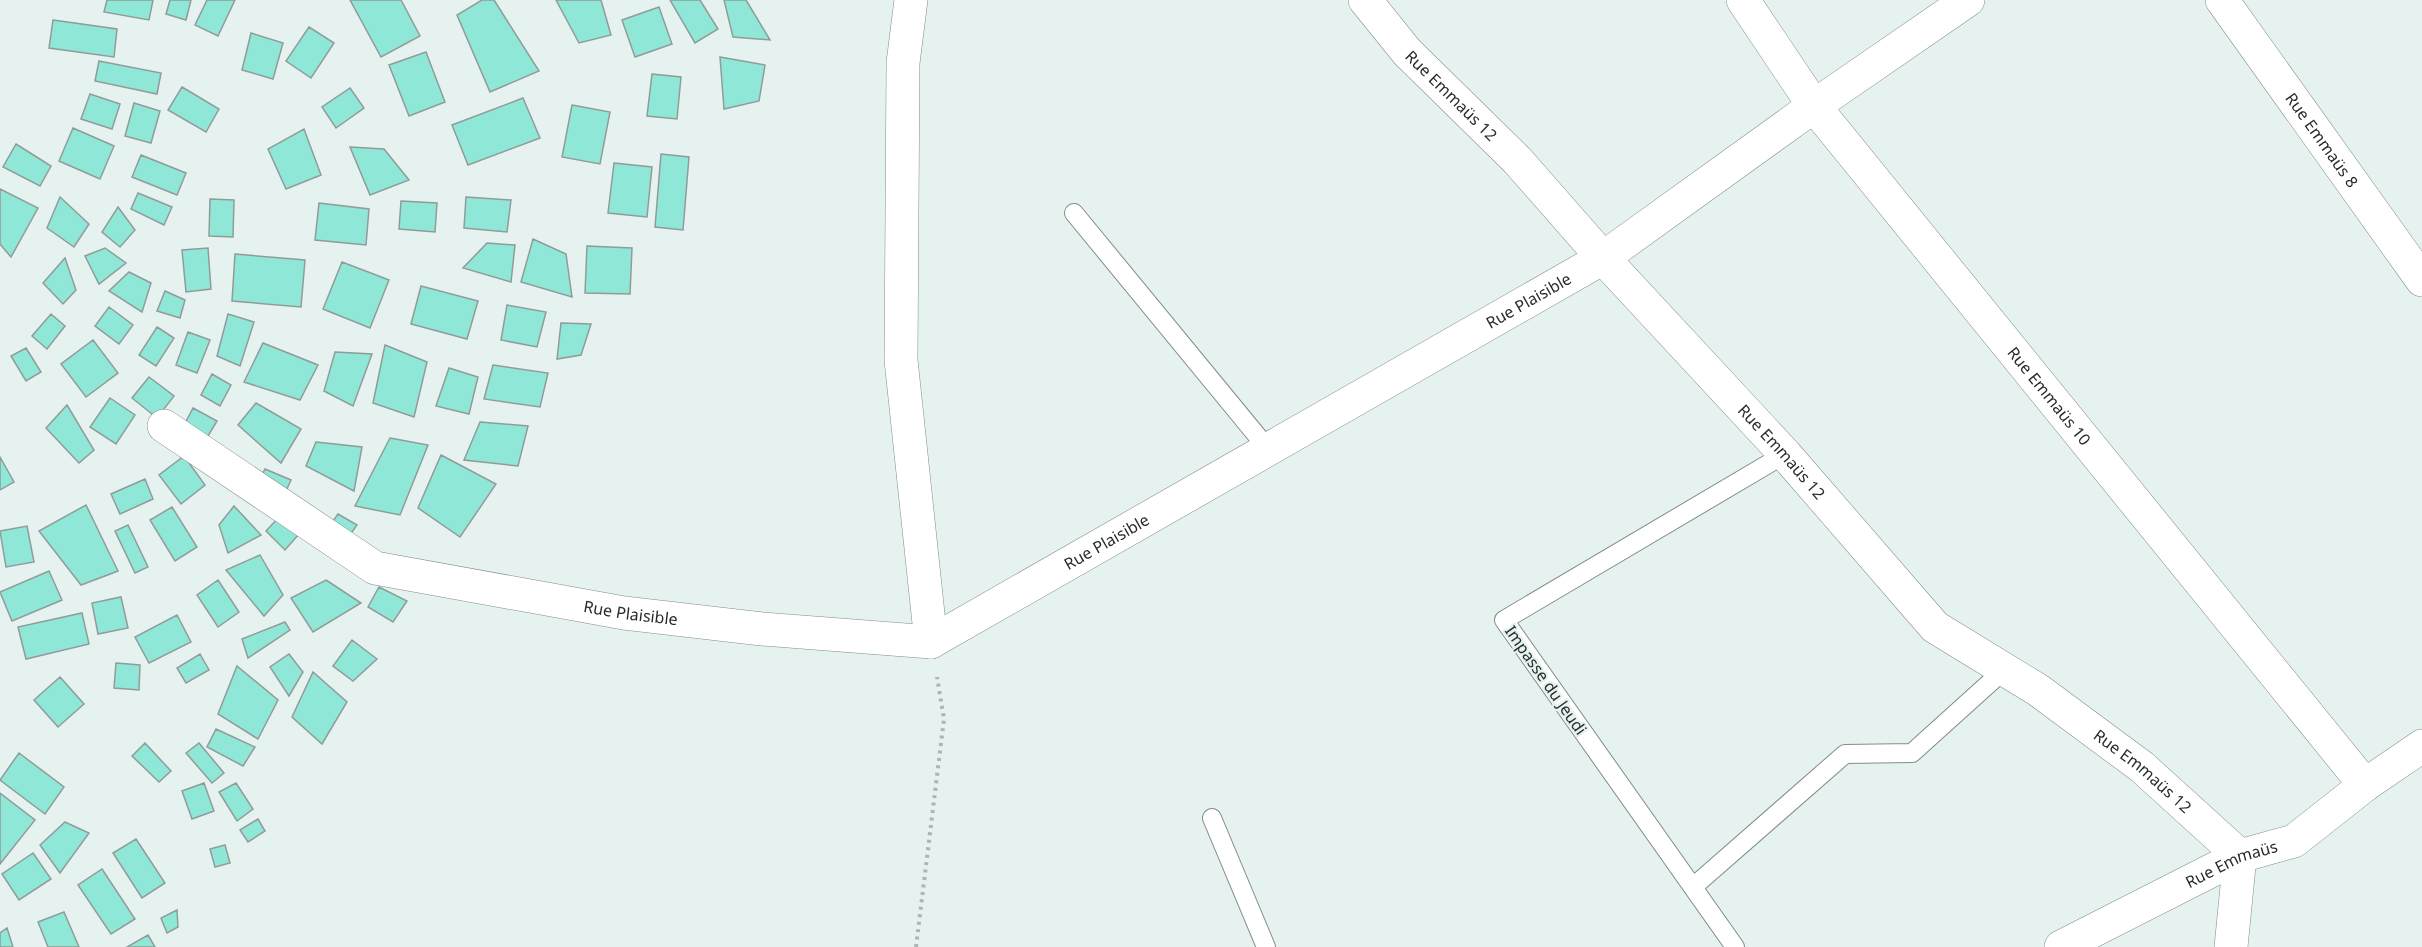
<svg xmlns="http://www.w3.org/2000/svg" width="2422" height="947" font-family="'Noto Sans',sans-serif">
<rect width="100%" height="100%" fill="#e6f2f0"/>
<path fill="#8fe7d8" stroke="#919c99" stroke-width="1.5" d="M107 0H153L149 20 104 12Z
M170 0H191L186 20 166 14Z
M207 0H235L218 36 195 25Z
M350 0H401L420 36 381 57Z
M482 0H494L539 71 490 92 457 15Z
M556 0H601L611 35 579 43Z
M670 0H700L718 29 695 43Z
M724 0H746L770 40 733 37Z
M659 7 672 44 635 57 622 20Z
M53 20 117 29 114 57 49 48Z
M309 27 334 43 311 78 286 61Z
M251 33 283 43 273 79 242 70Z
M426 52 445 102 409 116 389 65Z
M720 57 765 65 759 101 724 109Z
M99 61 161 73 157 94 95 81Z
M652 74 681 77 677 119 647 116Z
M182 87 219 109 206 132 168 110Z
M350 88 364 108 336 128 322 107Z
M90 94 120 104 112 129 81 119Z
M523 98 540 138 468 165 452 125Z
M134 103 160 111 151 143 125 136Z
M572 105 610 112 600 164 562 157Z
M73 128 114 146 100 179 59 161Z
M304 129 321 175 286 189 268 149Z
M16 144 51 166 40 186 3 167Z
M350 147 384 149 409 180 370 195Z
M661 154 689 157 683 230 655 227Z
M141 155 186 173 177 195 132 177Z
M614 163 652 167 647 217 608 213Z
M0 189 38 208 11 257 0 244Z
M138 193 172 207 164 225 131 209Z
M60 197 89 224 74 247 47 228Z
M466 197 511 200 507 232 464 228Z
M210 199 234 200 233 237 209 236Z
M401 201 437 203 435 232 399 229Z
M319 203 369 209 366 245 315 240Z
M118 207 135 230 120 247 102 232Z
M533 239 566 254 572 297 521 282Z
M487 243 515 245 511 282 463 268Z
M587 246 632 248 630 294 585 293Z
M105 248 126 263 99 284 85 256Z
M208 248 211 289 186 292 182 250Z
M235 254 305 260 301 307 232 301Z
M65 258 76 290 63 304 43 283Z
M342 262 389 280 370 328 323 309Z
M129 272 151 283 142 312 109 291Z
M421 286 478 301 467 339 411 324Z
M165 291 185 300 180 318 157 311Z
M507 305 546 312 537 347 501 340Z
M109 307 133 325 119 344 95 326Z
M51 314 65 326 47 349 32 336Z
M228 314 254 322 240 366 217 356Z
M561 323 591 324 581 355 557 359Z
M157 327 174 338 156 366 139 355Z
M188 332 210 340 197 373 176 365Z
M93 340 118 373 86 397 61 364Z
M263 343 318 365 300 400 244 382Z
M385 345 427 362 414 417 373 403Z
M26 348 41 372 26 381 11 356Z
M335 352 372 354 353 406 324 391Z
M493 365 548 373 540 407 484 399Z
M449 368 478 377 469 414 436 406Z
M212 374 231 385 220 406 201 395Z
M149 377 174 396 157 418 132 398Z
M110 398 135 415 116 444 90 427Z
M256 403 301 429 281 463 238 425Z
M67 405 94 450 79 463 46 428Z
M193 408 217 421 205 441 182 429Z
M480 422 528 426 518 466 464 460Z
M390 438 428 445 400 515 355 506Z
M316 442 362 447 354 491 306 466Z
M441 455 496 484 460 537 418 508Z
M184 456 205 485 181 504 159 475Z
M0 457 14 482 0 490Z
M265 469 291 480 286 491 260 479Z
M145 479 153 499 120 514 111 494Z
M86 505 118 571 81 585 39 531Z
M234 506 261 535 228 553 219 525Z
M172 507 197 547 175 561 150 520Z
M338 514 357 525 350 535 333 521Z
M280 516 299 534 285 550 266 531Z
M128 525 148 567 135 573 115 531Z
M27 526 34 562 6 567 0 531Z
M260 555 283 595 264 616 226 570Z
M49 571 62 600 12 621 0 592Z
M218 580 239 612 218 627 197 595Z
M326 580 361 603 313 632 291 598Z
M379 587 407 601 393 622 368 607Z
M121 597 128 628 98 634 92 603Z
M82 613 89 644 26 659 18 627Z
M177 615 191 642 149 663 135 637Z
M285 622 290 630 248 658 242 639Z
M352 640 377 659 353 681 333 666Z
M200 654 209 670 186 683 177 668Z
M289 654 303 672 289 696 270 667Z
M116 663 140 665 139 690 114 688Z
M237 666 278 700 258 739 218 714Z
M313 672 347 702 322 744 292 717Z
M60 677 84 704 58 727 34 700Z
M216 729 255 747 243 766 207 747Z
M145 743 171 771 159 782 132 756Z
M199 743 224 773 212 783 186 753Z
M19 753 64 787 45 814 0 780Z
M204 783 214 811 192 819 182 791Z
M236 783 253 809 237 821 219 792Z
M0 793 35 820 0 864Z
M258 819 265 831 248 842 240 830Z
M65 822 89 833 60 873 40 845Z
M136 839 165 883 142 898 113 853Z
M225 845 230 863 215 867 210 849Z
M33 853 51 879 19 900 2 874Z
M102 869 135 919 111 934 78 885Z
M177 910 178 927 167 933 161 918Z
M64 912 79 947H48L38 922Z
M7 928 13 947H0V933Z
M148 935 155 947H127Z"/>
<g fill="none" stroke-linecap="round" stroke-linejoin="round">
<defs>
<path id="service" d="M1074 213 1268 449
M1212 818 1266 947
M1693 887 1845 754 1912 753 2004 670
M1735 947 1504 620 1785 454"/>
<g id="minor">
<path d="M911 0 903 63 901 360 931 642"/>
<path id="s1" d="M1365 0 1407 52 1517 160 1603 258 1785 454 1935 627 2038 690 2142 767 2240 856 2231 947"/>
<path id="s2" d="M1743 0 1814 106 2365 785"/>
<path id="s3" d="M2222 0 2422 280"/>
<path id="s4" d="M164 426 375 568 624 613 762 629 931 642 1603 258 1814 106 1968 0"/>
<path id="s5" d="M2061 947 2240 856 2294 841 2365 785 2422 746"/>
</g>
</defs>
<use href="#service" stroke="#828d8b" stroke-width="20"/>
<use href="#minor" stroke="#828d8b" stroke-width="34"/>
<path stroke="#acb5b3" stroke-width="4" stroke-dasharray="3 4.5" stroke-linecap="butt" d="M916 947 944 719 937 677"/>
<use href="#service" stroke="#fff" stroke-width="18"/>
<use href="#minor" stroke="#fff" stroke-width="33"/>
</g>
<g text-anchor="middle" stroke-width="4.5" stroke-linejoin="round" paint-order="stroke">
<g font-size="16" fill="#272b2a" stroke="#e6f2f0">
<text dy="6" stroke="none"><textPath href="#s1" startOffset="129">Rue Emmaüs 12</textPath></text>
<text dy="6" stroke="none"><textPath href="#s3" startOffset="172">Rue Emmaüs 8</textPath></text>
<text dy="6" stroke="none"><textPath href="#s4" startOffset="1504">Rue Plaisible</textPath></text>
<text dy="6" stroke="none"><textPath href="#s2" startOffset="501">Rue Emmaüs 10</textPath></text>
<text dy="6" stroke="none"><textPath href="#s1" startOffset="615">Rue Emmaüs 12</textPath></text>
<text dy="6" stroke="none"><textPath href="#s4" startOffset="1018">Rue Plaisible</textPath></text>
<text dy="6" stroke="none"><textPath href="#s4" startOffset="514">Rue Plaisible</textPath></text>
<text transform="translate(1546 680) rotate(55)" y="6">Impasse du Jeudi</text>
<text dy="6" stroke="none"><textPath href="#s1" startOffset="1101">Rue Emmaüs 12</textPath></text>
<text dy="6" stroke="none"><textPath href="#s5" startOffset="190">Rue Emmaüs</textPath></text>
</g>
</g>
</svg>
